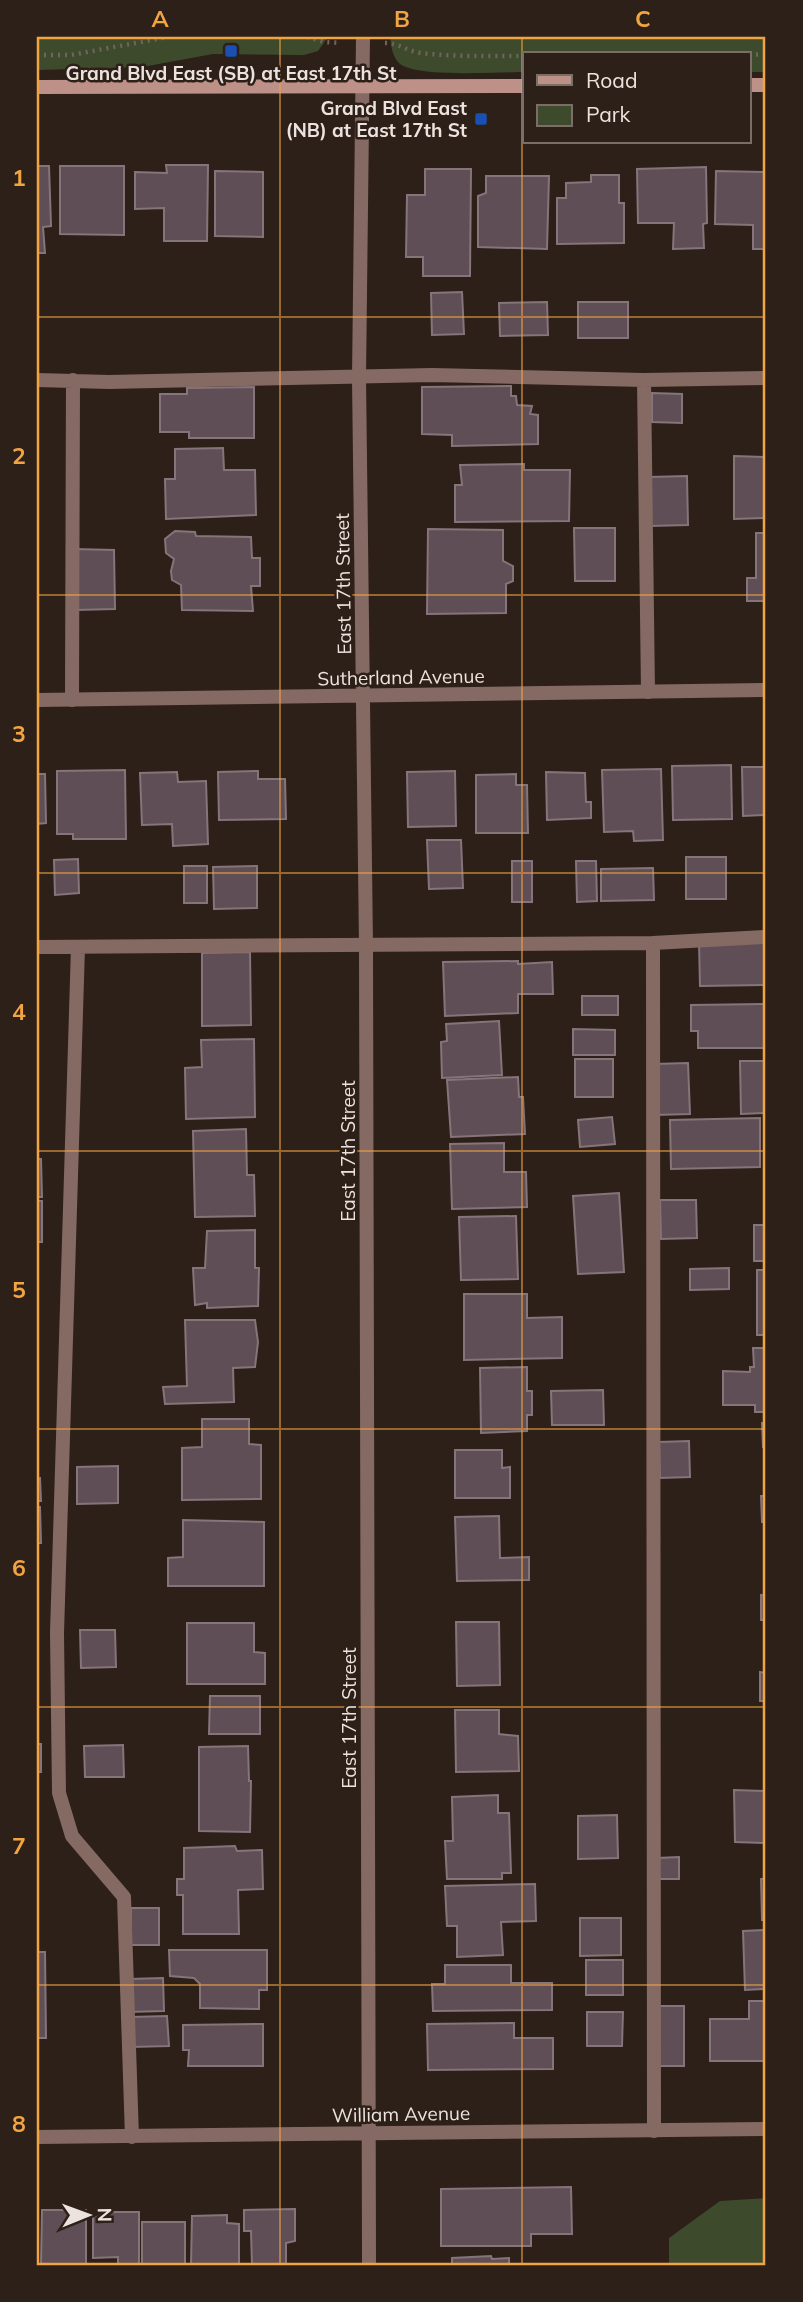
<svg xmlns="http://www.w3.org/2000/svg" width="803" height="2302" font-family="Mulish,sans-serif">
<rect width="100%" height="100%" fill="#2d2018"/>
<path fill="#3d4b2c" d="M37 37H328L318 51 304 55 213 54 142 67 37 70Z
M390 37H766V72H749V54H525V72C500 72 414 78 399 63 392 56 391 45 390 37Z
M766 2198V2265H669V2238L720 2201Z"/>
<path fill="#5f4e55" stroke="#86747b" stroke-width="2" d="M166 165H208L207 241H164V208L135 209V172L167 173Z
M37 166H49L51 226 43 227 45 253H37Z
M60 166H124V235L60 234Z
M706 167 707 223 703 224 704 248 673 249 674 223H638L637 169Z
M425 169H471L470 276H423V257H406L407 195H425Z
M215 171 263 172V237L215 236Z
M716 171 766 172V249H753V225L715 224Z
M591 175H619V203H624V243L557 244V198H566V183L591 182Z
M486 176H549L547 249 478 247V196L486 193Z
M462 292 464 334 432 335 431 293Z
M547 302 548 335 500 336 499 303Z
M578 302H628V338H578Z
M511 386V396H516L517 405 532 406 530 414 538 415V444L452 446V435L422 434V387Z
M254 387V438H189V432H160V394H187V388Z
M652 393 682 394V423L652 422Z
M223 448 224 470H255L256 515 166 519 165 479H175V449Z
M734 456 766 457V518L734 519Z
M524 464V470H570L569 521 455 522V485H462L460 465Z
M687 476 688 525 650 526 649 477Z
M574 528H615V581H575Z
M428 529 503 530V561L513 566V581L506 584V613L427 614Z
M175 531 195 532 196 536 251 537 252 558H260V586H251L253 611 182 610 181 585 172 580 171 571 174 559 166 553 165 539Z
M756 533H766V601H747V578H756Z
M74 549 114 550 115 609 76 610Z
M731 765 732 819 673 820 672 766Z
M742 767H766V815L743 816Z
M661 769 663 840 634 841 633 831 604 832 602 770Z
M125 770 126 839H73V834H57V771Z
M258 771V779H285L286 819 219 820 218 772Z
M455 771 456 826 408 827 407 772Z
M177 772 178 782 206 781 208 844 173 846 172 824 142 825 140 773Z
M546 772 585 773 586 802H591V818L547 820Z
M37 774H45L46 823 37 824Z
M516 774V785H527L528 833H476V775Z
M427 840H461L463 888 429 889Z
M686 857H726V899H686Z
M78 859 79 893 55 895 54 860Z
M512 861H532V902H512Z
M576 861H596L597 901 577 902Z
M184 866H207V903H184Z
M257 866V908L214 909 213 867Z
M653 868 654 900 601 901V869Z
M766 941V985L700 986 699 942Z
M250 952 251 1025 202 1026V953Z
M518 961V964L552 962 553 994H518V1013L445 1016 443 962Z
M582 996H618V1015H582Z
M766 1004V1048H698V1031H691V1005Z
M499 1021 502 1075 442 1078 441 1042 447 1041 446 1024Z
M573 1029 615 1030V1055H573Z
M254 1039 255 1117 186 1119 185 1068 202 1067 201 1040Z
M575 1059H613V1097H575Z
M740 1061H766V1113L741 1114Z
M688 1063 690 1114 655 1115 654 1064Z
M518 1077 519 1097H523L525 1134 451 1137 447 1080Z
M612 1117 615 1144 580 1147 578 1120Z
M760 1118V1167L671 1169 670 1120Z
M246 1129 247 1175H254L255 1216 195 1217 193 1131Z
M504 1143V1172H526L527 1207 452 1209 450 1144Z
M37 1159H41L42 1197H37Z
M619 1193 624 1272 578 1274 573 1196Z
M660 1200H696L697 1238 661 1239Z
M37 1201H42V1242H37Z
M516 1216 518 1279 461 1280 459 1217Z
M754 1225H766V1261H754Z
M255 1230V1268H259L258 1306 207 1308V1303L195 1305 193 1268H205L207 1231Z
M729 1268V1289L690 1290V1269Z
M757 1270H766V1335H757Z
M464 1294H527V1318L562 1317V1358L464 1360Z
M185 1320H255L258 1342 255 1367 233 1368 234 1402 165 1404 163 1387 187 1386Z
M753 1348H766V1412H755V1405H723V1371L750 1372V1367H754Z
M527 1367V1391H532V1415H527V1431L481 1433 480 1368Z
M603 1390 604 1425H552L551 1391Z
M202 1419H249V1444L261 1445V1499L182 1500V1448L202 1447Z
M762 1423H766V1447H763Z
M689 1441 690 1477 660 1478 659 1442Z
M455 1450H502V1468L510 1467V1498H455Z
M118 1466V1503L77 1504V1467Z
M40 1478 41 1501H37V1479Z
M761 1496H766V1522H762Z
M37 1507H40L41 1543H37Z
M499 1516 500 1558 529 1557V1580L457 1581 455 1517Z
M183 1520 264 1522V1586H168V1558L183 1557Z
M761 1595 766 1596V1620H761Z
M456 1622H499L500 1685 457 1686Z
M187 1623H254V1652L265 1653V1684H187Z
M80 1630H115L116 1667 81 1668Z
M760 1672 766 1673V1701H760Z
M210 1696H260V1734H209Z
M455 1710H499V1734L518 1736 519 1771 456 1772Z
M37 1744H41V1772H37Z
M123 1745 124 1777H85L84 1746Z
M248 1746 249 1781H251L250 1832 199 1831V1747Z
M734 1790 766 1791V1843L735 1842Z
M498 1795V1813H509L511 1873H502V1879H447L445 1841H453L452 1797Z
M617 1815 618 1858 578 1859V1816Z
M235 1846 237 1851 262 1850 263 1889 238 1890 239 1934H183V1895H177V1879H184V1848Z
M679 1857V1879H658L657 1858Z
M761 1879H766V1920H762Z
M535 1884 536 1921 501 1922 503 1955 457 1957V1926H447L445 1886Z
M131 1908H159V1945H131Z
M580 1918H621V1955L580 1956Z
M766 1930V1989L745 1990 743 1931Z
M169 1950H267V1990H259V2009L200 2008V1984L194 1978 170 1976Z
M37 1952H45L46 2038H37Z
M586 1960H623V1995H586Z
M445 1965H511V1983H552V2010L433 2011 432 1984H445Z
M163 1978 164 2011 128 2012 129 1979Z
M749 2001H766V2061H710V2019H749Z
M658 2006H684V2066H659Z
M587 2012H623L622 2046H587Z
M167 2016 169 2046 130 2047 131 2017Z
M514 2023V2038H553V2069L428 2070 427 2024Z
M263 2024V2066H188L189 2050H183V2025Z
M571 2187 572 2234H531V2246H441V2189Z
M295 2209V2241L286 2243V2265H252L251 2231H244V2210Z
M42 2210H86V2265H41Z
M107 2212H139V2265H118V2257L93 2258V2216H107Z
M227 2215V2223L239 2224V2265H191L192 2216Z
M142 2222H185V2265H142Z
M491 2256 492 2259 509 2258V2265H452V2258Z"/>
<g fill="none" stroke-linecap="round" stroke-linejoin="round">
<path stroke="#70645d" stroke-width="4.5" stroke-dasharray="2 5" stroke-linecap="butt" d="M307 37 325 42 341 43
M385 43C398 43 407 51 421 53 455 57 490 56 525 56
M37 55H71L168 37
M749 55 766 54"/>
<path stroke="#856a64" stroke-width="14" d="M37 380 109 382 432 375 644 380 766 378
M644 380 648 692
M72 700 73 380
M37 947 653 943
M78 947 57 1633 59 1793 72 1836 124 1897 132 2137
M654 2131 653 943 766 937"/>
<path stroke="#856a64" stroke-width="14" d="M363 37 359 378 366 946 369 2265
M37 700 766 690
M37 2137 766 2129"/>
<path stroke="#bd9188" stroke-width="14" d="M749 85H766
M37 87 525 86"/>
</g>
<path fill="none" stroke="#f3a442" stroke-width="2" stroke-opacity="0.55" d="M280 37V2265M522 37V2265M37 317H766M37 595H766M37 873H766M37 1151H766M37 1429H766M37 1707H766M37 1985H766"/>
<g fill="#1a4fb4" stroke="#2d2018" stroke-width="2.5">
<rect x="224" y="44" width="14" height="14" rx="3.5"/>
<rect x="474" y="112" width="14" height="14" rx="3.5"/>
</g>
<g text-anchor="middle" stroke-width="5" stroke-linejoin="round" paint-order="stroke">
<g font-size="19" font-weight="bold" fill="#ede3de" stroke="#2d2018">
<text x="231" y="80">Grand Blvd East (SB) at East 17th St</text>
<text x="467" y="115" text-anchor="end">Grand Blvd East<tspan x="467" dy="22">(NB) at East 17th St</tspan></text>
</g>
<g font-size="19" fill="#ede3de" stroke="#2d2018">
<text transform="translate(343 584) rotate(-91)" y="7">East 17th Street</text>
<text transform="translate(401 677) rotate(-1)" y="7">Sutherland Avenue</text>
<text transform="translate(348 1151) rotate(-90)" y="7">East 17th Street</text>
<text transform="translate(349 1718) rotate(-90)" y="7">East 17th Street</text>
<text transform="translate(401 2114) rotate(-1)" y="7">William Avenue</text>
</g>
</g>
<rect width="803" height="2302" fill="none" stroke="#2d2018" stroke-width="77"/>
<rect x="523" y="52" width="228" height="91" fill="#2d2018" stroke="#7a6e67" stroke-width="2"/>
<rect x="537" y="75" width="35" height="10" fill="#bd9188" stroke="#7a6e67" stroke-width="2"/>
<text x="586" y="88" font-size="21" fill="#ede3de">Road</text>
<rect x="537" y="105" width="35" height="21" fill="#3d4b2c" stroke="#7a6e67" stroke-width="2"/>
<text x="586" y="122" font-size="21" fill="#ede3de">Park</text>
<g transform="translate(88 2215) rotate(89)" stroke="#2d2018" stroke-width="5" paint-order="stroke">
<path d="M0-5L12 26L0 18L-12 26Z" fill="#ede3de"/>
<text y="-10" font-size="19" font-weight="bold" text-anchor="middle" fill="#ede3de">N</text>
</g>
<rect x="38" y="38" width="726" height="2226" fill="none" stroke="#f3a442" stroke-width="2.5"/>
<g font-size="23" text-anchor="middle" font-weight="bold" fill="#f3a442">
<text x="160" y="27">A</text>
<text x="402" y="27">B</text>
<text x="643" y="27">C</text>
<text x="19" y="186">1</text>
<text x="19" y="464">2</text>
<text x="19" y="742">3</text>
<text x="19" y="1020">4</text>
<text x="19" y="1298">5</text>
<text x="19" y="1576">6</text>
<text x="19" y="1854">7</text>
<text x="19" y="2132">8</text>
</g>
</svg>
